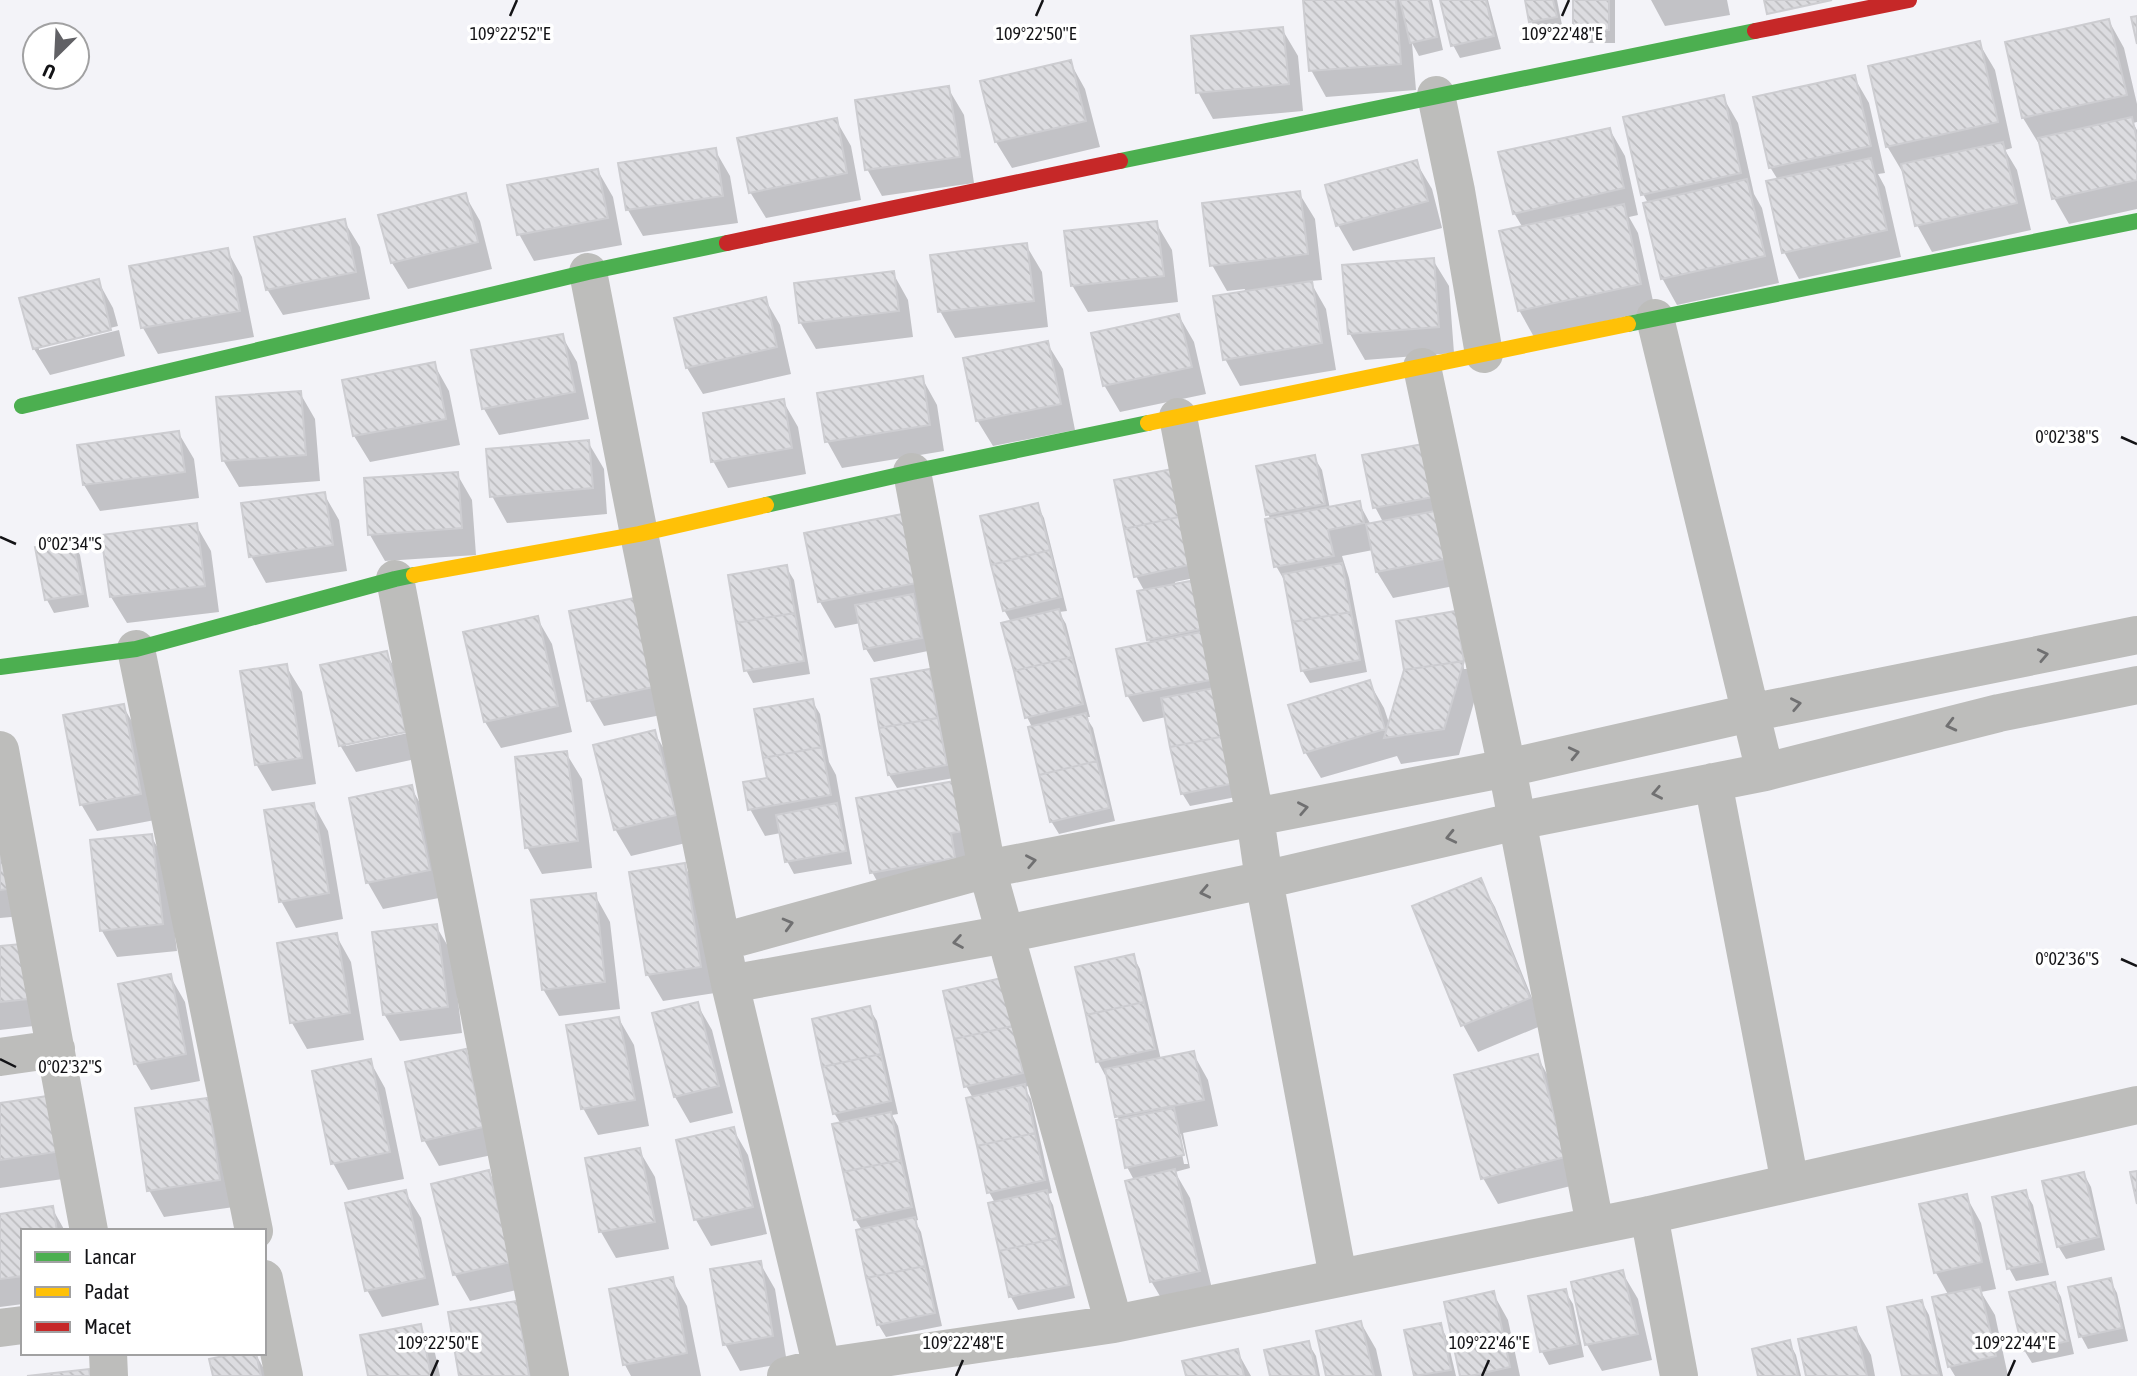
<svg xmlns="http://www.w3.org/2000/svg" width="2137" height="1376" font-family="'Asap Condensed',sans-serif">
<defs>
<pattern id="building-back-hatch" width="6" height="6" patternUnits="userSpaceOnUse" patternTransform="scale(1.75)"><rect width="6" height="6" fill="#dcdce0"/><path d="M-1 5l2 2M0 0l6 6M5-1l2 2" fill="none" stroke="#bcbcbf"/></pattern>
</defs>
<rect width="100%" height="100%" fill="#f3f3f8"/>
<path fill="#0003" fill-rule="evenodd" d="M1305 0H1399L1403 7 1402 0H1432L1443 50 1419 56 1412 43 1416 90 1326 97 1311 70Z
M1442 0H1488L1501 49 1460 58 1453 45Z
M1527 0H1557L1563 30 1538 34 1531 21Z
M1575 0H1615V43H1582L1574 30Z
M1651 0H1727L1730 15 1665 26Z
M2109 21 2124 48 2137 104V122L2133 123 2137 130V209L2069 224 2054 198 2042 143 2039 144 2023 118Z
M1282 29 1298 56 1303 111 1213 119 1198 92Z
M1979 43 1995 70 2012 148 2005 150 2017 170 2031 230 1932 252 1917 225 1905 172 1903 173 1887 146Z
M1070 62 1085 89 1100 147 1012 168 996 142Z
M1854 77 1869 103 1885 173 1878 174 1885 187 1901 257 1799 279 1784 252 1778 180 1770 167Z
M948 88 964 115 974 183 882 196 867 169Z
M1723 97 1738 123 1754 194 1762 208 1779 283 1677 305 1662 278 1648 203 1643 194Z
M836 120 851 146 861 200 766 218 750 192Z
M1610 130 1625 156 1638 215 1629 217 1638 233 1655 310 1534 337 1519 310 1523 228 1514 213Z
M715 150 730 176 738 223 643 236 628 210 620 164Z
M1416 162 1432 189 1442 228 1353 251 1338 225Z
M598 171 613 197 622 245 534 261 519 234Z
M1299 193 1315 219 1322 280 1310 281 1326 309 1336 370 1240 386 1225 359 1245 289 1227 291 1212 265Z
M465 195 480 221 492 269 408 289 392 263 381 216Z
M344 221 360 247 370 299 283 315 267 289Z
M1156 223 1172 250 1178 302 1088 312 1072 285Z
M1026 245 1042 272 1048 327 955 338 940 311Z
M227 250 242 277 254 337 158 354 143 328Z
M1433 260 1449 286 1454 353 1365 360 1350 334 1344 267Z
M893 273 908 300 913 337 816 349 800 322Z
M98 281 113 308 118 326 39 346V350L119 330 125 356 50 375 34 349 22 300Z
M765 299 780 325 791 374 703 394 687 368 676 319Z
M1179 316 1194 342 1206 394 1120 412 1104 385Z
M562 336 577 362 589 419 499 435 484 409 473 351Z
M1047 343 1063 369 1075 430 993 446 977 420Z
M434 364 449 391 460 445 370 462 354 436Z
M922 378 937 405 944 451 842 468 827 441Z
M300 393 315 419 320 481 239 487 223 460Z
M783 401 798 427 806 474 728 488 713 461Z
M178 432 194 459 199 498 100 511 84 485 79 446Z
M588 442 604 469 607 514 507 523 492 496Z
M1428 445 1469 583 1393 598 1377 572 1373 550 1342 556 1349 578 1367 672 1310 683 1302 670 1287 585 1276 566 1271 520 1268 514 1314 457 1322 470 1330 509 1359 503 1371 525 1383 522 1375 507Z
M457 474 472 500 476 555 385 561 370 535 366 480Z
M1179 484 1199 577 1175 582 1176 586 1195 582 1246 795 1190 806 1182 793 1166 717 1143 722 1127 695 1151 644 1149 639 1145 592 1136 576Z
M324 494 339 520 347 571 266 583 251 556Z
M1037 505 1044 518 1067 611 1059 612 1066 624 1090 717H1086L1093 728 1115 821 1059 834 1051 821 1032 727 1027 717 1011 622 1004 610Z
M912 514 928 651 874 662 866 649 861 623 835 628 820 602 806 535Z
M196 525 211 551 219 612 127 623 111 597Z
M73 542 80 555 89 607 54 613 47 600Z
M786 567 794 580 810 674 753 683 746 670Z
M571 612 677 712 604 726 589 700Z
M1455 613 1478 688 1459 755 1401 764 1397 756 1321 778 1305 752 1369 682 1384 708 1390 726ZM1459 639H1462L1467 669H1464Z
M537 618 552 644 572 732 501 748 485 722Z
M386 653 401 679 413 728 346 743V746L413 732 420 758 356 772 340 745Z
M286 666 302 692 316 784 272 791 256 764Z
M929 671 936 684 954 778 897 788 889 775Z
M812 701 820 714 829 762 836 775 852 864 794 874 787 861 781 833 765 836 750 809Z
M123 706 138 732 155 820 97 831 81 804Z
M654 732 670 759 690 842 631 856 615 829Z
M566 753 582 779 592 868 542 874 527 847Z
M954 782 978 857 887 899 872 872Z
M411 787 426 814 444 897 383 909 368 883 351 800Z
M313 804 328 831 343 919 296 928 281 901Z
M0 835 22 916 0 918Z
M151 836 166 862 177 951 117 957 102 931Z
M684 865 699 892 715 993 663 1001 647 974Z
M1480 881 1495 907 1543 1025 1478 1052 1463 1025Z
M595 895 610 922 620 1009 559 1016 543 989Z
M436 926 452 953 462 1033 400 1041 384 1014Z
M336 935 351 962 364 1040 307 1049 292 1023Z
M0 948 42 1025 0 1030Z
M1133 956 1140 969 1161 1060 1193 1053 1208 1080 1218 1126 1183 1133 1190 1168 1175 1172 1190 1198 1214 1297 1167 1308 1151 1281 1134 1180 1127 1167 1119 1121 1108 1074 1105 1075 1098 1062 1077 968ZM1178 1134H1181L1188 1164H1184Z
M170 976 185 1002 200 1081 151 1090 135 1063Z
M1001 980 1029 1086 1024 1087 1031 1099 1052 1193 1047 1194 1053 1205 1075 1298 1018 1310 1011 1297 990 1204 995 1203 989 1192 973 1098 966 1086Z
M697 1004 712 1030 733 1113 690 1123 675 1097Z
M869 1008 877 1021 898 1114 892 1115 898 1126 918 1220 915 1221 921 1232 942 1326 886 1337 878 1324 862 1230 855 1219 841 1124 834 1113Z
M619 1019 634 1045 649 1126 598 1135 583 1108Z
M465 1051 480 1077 497 1154 439 1166 424 1140Z
M1537 1056 1552 1083 1579 1184 1498 1204 1483 1178Z
M370 1061 385 1088 404 1179 348 1190 333 1163Z
M207 1100 222 1126 234 1207 164 1217 149 1190Z
M0 1104 62 1124 70 1178 0 1188Z
M733 1129 748 1155 767 1234 711 1246 696 1220 678 1141Z
M639 1150 655 1177 669 1249 616 1258 601 1232 587 1160Z
M489 1172 504 1199 525 1288 470 1301 455 1275 433 1185Z
M2084 1174 2091 1187 2105 1250 2066 1259 2058 1246Z
M405 1192 421 1218 439 1305 382 1317 367 1290Z
M2025 1192 2033 1205 2049 1275 2016 1281 2009 1268Z
M1966 1196 1981 1223 1996 1289 1981 1292 1995 1315 2008 1376H1955L1949 1366V1296L1936 1273Z
M52 1208 65 1231H23V1304L0 1307V1215Z
M760 1263 775 1289 787 1363 740 1371 725 1344Z
M1622 1272 1638 1299 1652 1360 1602 1371 1587 1345Z
M672 1279 687 1306 701 1376H631L625 1365 611 1291Z
M2110 1280 2117 1293 2128 1341 2088 1349 2081 1336Z
M2054 1284 2061 1297 2074 1354 2032 1363 2024 1350Z
M1565 1291 1573 1304 1584 1357 1549 1365 1542 1352 1530 1298Z
M1493 1293 1508 1320 1520 1376H1462Z
M1922 1302 1929 1315 1943 1376H1904L1889 1309Z
M516 1303 539 1376H461Z
M1361 1323 1376 1349 1382 1376H1328Z
M1440 1325 1447 1338 1456 1376H1416L1406 1332Z
M420 1326 435 1353 440 1376H370Z
M1856 1329 1871 1355 1875 1376H1808Z
M1789 1342 1796 1355 1801 1376H1760Z
M1308 1343 1316 1356 1320 1376H1272Z
M1237 1351 1251 1376H1187Z
M255 1353 268 1376H214Z"/>
<path fill="url(#building-back-hatch)" stroke="#cdcdd1" stroke-width="2" d="M1303 0H1396L1401 64 1309 71Z
M1400 0H1429L1437 37 1410 43Z
M1440 0H1486L1494 36 1451 46Z
M1525 0H1553L1557 17 1529 22Z
M1573 0H1609V30H1573Z
M1764 0H1832L1767 14Z
M2137 16V44L2131 17Z
M2109 19 2127 95 2022 118 2005 42Z
M1283 27 1289 84 1196 93 1191 36Z
M1980 41 1998 122 1886 147 1868 66Z
M1071 60 1086 121 995 142 980 81Z
M1855 75 1871 146 1769 168 1753 97Z
M949 86 960 157 865 170 855 100Z
M1724 95 1741 173 1641 195 1623 117Z
M2132 117 2137 140V180L2052 199 2038 138Z
M837 118 847 173 749 193 737 138Z
M1610 128 1624 188 1513 214 1498 152Z
M2003 142 2017 203 1915 226 1901 164Z
M716 148 723 196 626 210 618 163Z
M1871 158 1887 230 1782 253 1766 181Z
M1417 160 1428 201 1336 226 1325 185Z
M598 169 608 218 517 235 507 185Z
M1747 179 1765 256 1661 279 1643 203Z
M1300 191 1308 254 1210 266 1202 203Z
M466 193 478 242 391 263 378 215Z
M1624 204 1641 284 1518 311 1499 231Z
M345 219 356 272 266 290 254 237Z
M1157 221 1164 276 1071 286 1064 231Z
M1027 243 1034 301 938 312 930 255Z
M228 248 240 311 141 328 129 266Z
M1434 258 1439 327 1348 334 1342 265Z
M894 271 899 311 799 323 794 283Z
M99 279 111 330 33 349 19 298Z
M1312 281 1322 343 1223 360 1213 296Z
M766 297 777 347 686 368 674 318Z
M1179 314 1192 367 1103 386 1091 333Z
M563 334 575 392 482 409 471 350Z
M1048 341 1061 404 976 421 963 358Z
M435 362 446 419 353 436 342 380Z
M923 376 930 425 825 442 817 393Z
M301 391 306 455 222 461 216 397Z
M784 399 792 448 711 462 703 413Z
M179 431 185 472 83 485 77 445Z
M589 440 593 488 490 497 486 449Z
M1429 443 1439 496 1373 508 1362 455Z
M1315 455 1325 504 1266 515 1256 466Z
M1173 469 1183 516 1124 529 1114 480Z
M458 472 462 528 368 535 364 478Z
M325 492 333 545 249 557 241 503Z
M1360 501 1364 523 1328 530 1334 556 1274 567 1265 519Z
M1038 503 1050 550 991 565 980 516Z
M1446 509 1455 557 1376 572 1366 524Z
M913 512 927 581 818 602 804 533Z
M1183 516 1193 564 1134 577 1124 529Z
M197 523 205 586 110 597 101 535Z
M73 541 83 594 45 600 35 547Z
M1050 550 1061 597 1003 611 991 565Z
M1342 563 1351 612 1292 622 1283 574Z
M787 565 795 613 736 623 728 575Z
M1196 580 1206 628 1147 640 1137 591Z
M913 594 922 638 864 649 855 605Z
M645 596 663 685 587 701 569 611Z
M1059 609 1072 657 1014 671 1001 623Z
M1456 611 1464 661 1404 670 1396 621Z
M1351 612 1360 660 1301 671 1292 622Z
M795 613 804 661 744 671 736 623Z
M538 616 558 706 484 722 463 632Z
M1206 631 1216 679 1126 696 1116 649Z
M387 651 406 732 339 746 320 665Z
M1072 657 1083 704 1025 718 1014 671Z
M1464 661 1444 729 1384 738 1404 670Z
M287 664 302 758 255 765 240 671Z
M930 669 938 718 879 728 871 679Z
M1370 680 1385 729 1304 753 1288 705Z
M1220 687 1230 735 1170 747 1161 698Z
M813 699 822 747 763 758 754 709Z
M124 704 141 794 80 805 63 715Z
M1086 713 1097 761 1039 775 1028 727Z
M938 718 947 765 888 775 879 728Z
M655 730 676 815 614 830 593 745Z
M1230 735 1240 782 1181 794 1170 747Z
M822 747 831 795 748 810 743 782 767 778 763 758Z
M567 751 578 841 525 848 515 757Z
M1097 761 1109 808 1050 822 1039 775Z
M955 781 964 831 951 833 955 858 870 873 856 798Z
M412 785 430 870 366 883 349 798Z
M314 803 329 893 279 902 264 810Z
M837 803 846 851 785 862 776 815Z
M0 833 8 889 0 890Z
M152 834 163 924 100 931 90 840Z
M685 863 701 967 646 975 629 872Z
M1481 878 1530 998 1461 1026 1412 906Z
M596 893 605 982 542 990 531 900Z
M437 924 448 1007 383 1015 372 932Z
M337 933 350 1013 290 1023 277 943Z
M21 944 28 999 0 1002V946Z
M1134 954 1144 1002 1086 1015 1075 967Z
M171 974 186 1054 134 1064 118 984Z
M1002 978 1013 1026 954 1039 943 991Z
M698 1002 719 1086 674 1097 652 1013Z
M1144 1002 1155 1049 1096 1062 1086 1015Z
M870 1006 881 1054 822 1067 812 1019Z
M619 1017 635 1100 581 1109 566 1025Z
M1013 1026 1023 1073 964 1087 954 1039Z
M466 1049 483 1127 422 1141 405 1062Z
M1194 1051 1204 1100 1115 1117 1105 1069Z
M881 1054 891 1101 833 1114 822 1067Z
M1538 1054 1565 1157 1481 1179 1454 1075Z
M371 1059 390 1152 331 1164 312 1071Z
M1025 1084 1035 1133 977 1146 966 1098Z
M48 1096 56 1152 0 1160V1103Z
M208 1098 220 1180 147 1191 135 1108Z
M1174 1108 1184 1155 1125 1168 1116 1120Z
M891 1112 901 1160 843 1172 832 1124Z
M734 1127 753 1207 694 1220 676 1140Z
M1035 1133 1045 1180 987 1193 977 1146Z
M640 1148 655 1222 599 1232 585 1158Z
M901 1160 912 1207 854 1220 843 1172Z
M1175 1169 1200 1271 1150 1282 1125 1181Z
M489 1170 511 1262 453 1275 431 1184Z
M2137 1171V1204L2130 1172Z
M2084 1172 2099 1237 2057 1247 2042 1181Z
M406 1190 425 1278 365 1291 345 1203Z
M1047 1190 1057 1238 999 1251 988 1203Z
M2026 1190 2042 1262 2007 1269 1992 1197Z
M1967 1194 1982 1262 1934 1273 1919 1204Z
M53 1206 57 1231H23V1276L0 1279V1214Z
M915 1217 925 1266 866 1278 856 1230Z
M1057 1238 1069 1285 1009 1297 999 1251Z
M761 1261 773 1336 723 1345 710 1269Z
M925 1266 935 1313 877 1325 866 1278Z
M1623 1270 1638 1334 1585 1345 1571 1282Z
M673 1277 687 1353 623 1365 609 1289Z
M2111 1278 2122 1328 2079 1337 2068 1287Z
M2055 1282 2068 1341 2023 1351 2009 1292Z
M1980 1287 1996 1356 1948 1367 1932 1297Z
M1566 1289 1578 1344 1540 1352 1528 1296Z
M1494 1291 1510 1367 1470 1376H1460L1444 1302Z
M1922 1300 1939 1375 1902 1376 1887 1307Z
M517 1301 529 1376H459L448 1312Z
M1361 1321 1374 1376H1326L1316 1331Z
M1441 1323 1451 1370 1414 1376 1404 1330Z
M421 1324 431 1376H368L360 1335Z
M1856 1327 1867 1376H1806L1798 1339Z
M1790 1340 1798 1376H1758L1752 1349Z
M1309 1341 1317 1376H1270L1264 1350Z
M1238 1349 1244 1376H1186L1182 1361Z
M238 1353H256L261 1376H213L209 1359Z
M89 1369 90 1376H27Z"/>
<g fill="none" stroke-linecap="round" stroke-linejoin="round">
<path stroke="#bdbdbb" stroke-width="38" d="M1436 95 1456 191 1484 354
M588 272 639 534 730 984 824 1376
M1655 318 1765 772
M1422 367 1507 768 1595 1225
M1178 417 1255 817 1264 880 1338 1277
M912 472 987 869 1114 1324
M395 579 550 1376
M136 649 254 1231
M0 750 89 1231
M1713 782 1790 1183
M722 942 987 869 1507 768 1750 713 2137 635
M730 984 1006 934 1264 880 1517 821 1765 772 1999 713 2137 685
M0 1057 56 1049
M1649 1215 1679 1376
M264 1279 284 1376
M0 1328 23 1325
M108 1353 109 1376
M786 1376 822 1367 1114 1324 1649 1215 2137 1105"/>
<path stroke="#4caf50" stroke-width="16" d="M1120 161 1755 31
M1628 324 2137 221
M22 406 588 272 727 243
M766 505 912 472 1148 423
M0 667 136 649 395 579 414 575"/>
<path stroke="#ffc107" stroke-width="16" d="M1148 423 1628 324
M414 575 639 534 766 505"/>
<path stroke="#c62828" stroke-width="16" d="M1755 31 1909 0
M727 243 1120 161"/>
</g>
<defs><path id="oneway-chevron" d="M-2-3.5L2.5 0L-2 3.5" fill="none" stroke-width="1.6" stroke-linecap="round" stroke-linejoin="round" transform="scale(1.75)"/></defs>
<g stroke="#707071">
<use href="#oneway-chevron" transform="translate(2043 655) rotate(-12)"/>
<use href="#oneway-chevron" transform="translate(1796 704) rotate(-11)"/>
<use href="#oneway-chevron" transform="translate(1951 725) rotate(166)"/>
<use href="#oneway-chevron" transform="translate(1574 753) rotate(-13)"/>
<use href="#oneway-chevron" transform="translate(1657 793) rotate(169)"/>
<use href="#oneway-chevron" transform="translate(1303 808) rotate(-11)"/>
<use href="#oneway-chevron" transform="translate(1451 837) rotate(167)"/>
<use href="#oneway-chevron" transform="translate(1031 861) rotate(-11)"/>
<use href="#oneway-chevron" transform="translate(1205 892) rotate(168)"/>
<use href="#oneway-chevron" transform="translate(788 924) rotate(-15)"/>
<use href="#oneway-chevron" transform="translate(958 942) rotate(170)"/>
</g>
<path fill="none" stroke="#131316" stroke-width="2.5" d="M510 16 517 0M1036 16 1043 0M1562 16 1569 0M2121 437 2137 444M0 537 16 544M2121 959 2137 966M0 1059 16 1067M431 1376 438 1360M956 1376 963 1360M1482 1376 1489 1360M2008 1376 2015 1360"/>
<g font-size="18" text-anchor="middle" fill="#131316" stroke="#fff" stroke-width="7" stroke-linejoin="round" paint-order="stroke">
<text x="510" y="40">109°22'52"E</text>
<text x="1036" y="40">109°22'50"E</text>
<text x="1562" y="40">109°22'48"E</text>
<text x="2067" y="443">0°02'38"S</text>
<text x="70" y="550">0°02'34"S</text>
<text x="2067" y="965">0°02'36"S</text>
<text x="70" y="1073">0°02'32"S</text>
<text x="438" y="1349">109°22'50"E</text>
<text x="963" y="1349">109°22'48"E</text>
<text x="1489" y="1349">109°22'46"E</text>
<text x="2015" y="1349">109°22'44"E</text>
</g>
<rect x="21" y="1229" width="245" height="126" fill="#ffffff" stroke="#a1a1a2" stroke-width="2"/>
<rect x="35" y="1252" width="35" height="10" fill="#4caf50" stroke="#a1a1a2" stroke-width="2"/>
<text x="84" y="1264" font-size="21" fill="#131316">Lancar</text>
<rect x="35" y="1287" width="35" height="10" fill="#ffc107" stroke="#a1a1a2" stroke-width="2"/>
<text x="84" y="1299" font-size="21" fill="#131316">Padat</text>
<rect x="35" y="1322" width="35" height="10" fill="#c62828" stroke="#a1a1a2" stroke-width="2"/>
<text x="84" y="1334" font-size="21" fill="#131316">Macet</text>
<g transform="translate(56 56) rotate(204)"><circle r="33" fill="#ffffff" stroke="#a1a1a2" stroke-width="2"/>
<path d="M0-5L12 26L0 18L-12 26Z" fill="#616165"/>
<text y="-10" font-size="19" font-weight="bold" text-anchor="middle" fill="#131316">U</text>
</g>
</svg>
